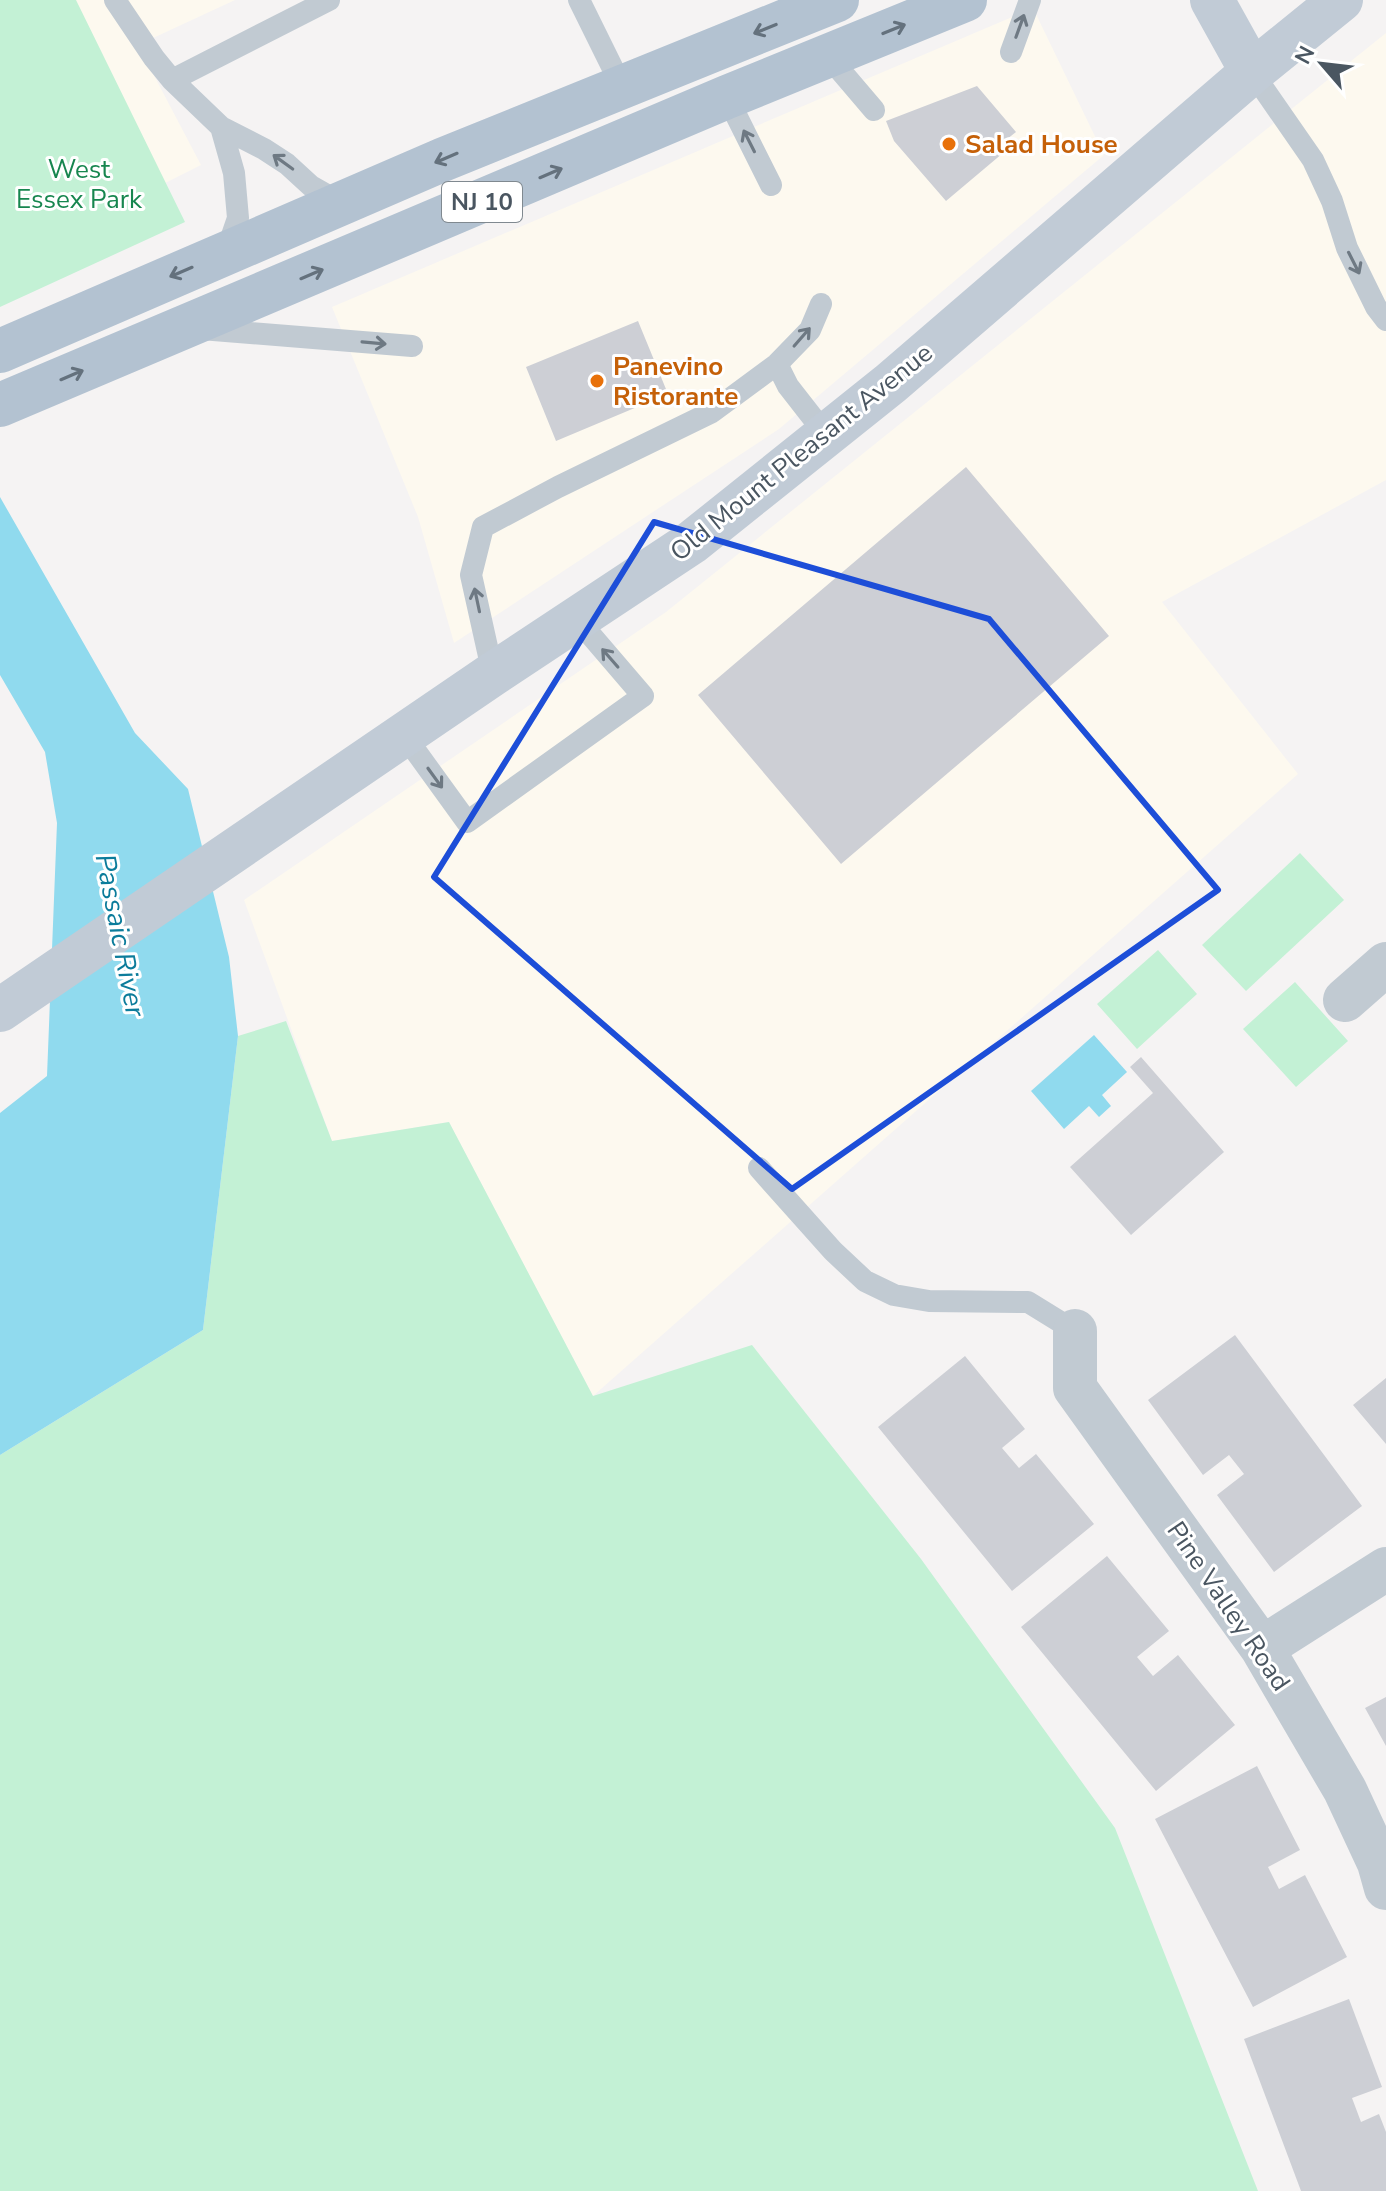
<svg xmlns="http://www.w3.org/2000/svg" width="1386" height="2191" font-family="'Nunito Sans',sans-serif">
<rect width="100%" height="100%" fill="#f5f3f3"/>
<path fill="#fdf9ef" d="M0 0H235L138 45 201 165 0 266Z
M1033 8 1104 155 779 429 454 643 418 517 332 307Z
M1386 33V480L1162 602 1298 774 593 1396 449 1122 332 1141 244 900 666 612Z"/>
<path fill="#c3f1d5" d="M0 0H76L185 222 0 307Z
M1300 853 1344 900 1246 991 1202 945Z
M1158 950 1197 994 1137 1049 1097 1004Z
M1295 982 1348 1041 1296 1087 1243 1029Z
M286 1021 332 1141 449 1122 593 1396 752 1345 921 1559 1115 1828 1258 2191H0V1455L203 1330 238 1036Z"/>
<path fill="#90daee" d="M0 497 135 733 188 789 229 957 238 1036 203 1330 0 1455V1113L47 1076 57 823 45 752 0 675Z
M1094 1035 1127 1072 1102 1095 1111 1106 1099 1117 1089 1106 1064 1129 1031 1091Z"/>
<path fill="#cdcfd5" d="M977 86 1016 132 997 147 1003 153 946 201 894 141 886 121Z
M638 321 668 394 556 441 526 367Z
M966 467 1109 636 841 864 698 695Z
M1141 1057 1224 1152 1131 1235 1070 1167 1153 1093 1130 1067Z
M1235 1335 1362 1506 1274 1572 1217 1495 1244 1474 1229 1455 1203 1475 1148 1400Z
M965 1356 1025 1429 1002 1448 1019 1468 1036 1454 1094 1524 1012 1591 878 1427Z
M1386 1378V1444L1353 1405Z
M1107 1556 1169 1631 1137 1657 1153 1676 1178 1655 1235 1725 1156 1791 1021 1627Z
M1386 1697V1746L1365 1708Z
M1257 1766 1300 1850 1268 1867 1279 1889 1305 1875 1347 1957 1253 2007 1155 1819Z
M1349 1999 1382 2087 1352 2098 1361 2122 1379 2114 1386 2132V2191H1301L1244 2039Z"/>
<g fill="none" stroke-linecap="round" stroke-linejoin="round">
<path stroke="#c1cad2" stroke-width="22" d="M115 0 154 58 172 80 221 127 264 149 287 164 311 186 341 203
M579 0 622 87
M1011 52 1030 0
M828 56 874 110
M1252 72 1313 160 1332 201 1347 248 1376 307 1386 320
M172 80 329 0
M727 97 771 185
M221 127 234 173 238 218 226 253
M201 329 412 346
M777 364 788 386 827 436
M493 674 471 575 483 527 558 487 712 412 777 364 810 330 821 304
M404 735 467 822 643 696 577 619
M759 1168 833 1251 865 1281 894 1295 929 1301 1028 1302 1075 1331"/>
<path stroke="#c1cad2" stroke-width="44" d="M1345 1000 1386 964
M1075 1331V1388L1262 1648 1345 1790 1379 1863 1386 1888
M1262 1648 1386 1569"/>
<path stroke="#c1cbd6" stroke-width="44" d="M1212 0 1252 72
M0 1010 493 674 691 543 891 383 1252 72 1341 0"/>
<path stroke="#b3c2d1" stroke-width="44" d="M0 351 442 160 837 0
M0 405 727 97 965 0"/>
</g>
<defs><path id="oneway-shaft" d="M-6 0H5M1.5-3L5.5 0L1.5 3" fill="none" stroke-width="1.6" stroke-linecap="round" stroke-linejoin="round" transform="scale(2)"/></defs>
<g stroke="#6e7983">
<use href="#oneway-shaft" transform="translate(1020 26) rotate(-70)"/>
<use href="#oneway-shaft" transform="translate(749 141) rotate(-117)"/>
<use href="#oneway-shaft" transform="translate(283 162) rotate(-144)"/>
<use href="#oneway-shaft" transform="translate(1354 263) rotate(63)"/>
<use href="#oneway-shaft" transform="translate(802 337) rotate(-49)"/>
<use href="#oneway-shaft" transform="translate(374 343) rotate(5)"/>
<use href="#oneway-shaft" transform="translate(477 600) rotate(-102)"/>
<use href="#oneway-shaft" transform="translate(610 658) rotate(-131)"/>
<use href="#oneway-shaft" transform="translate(435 778) rotate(54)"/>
</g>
<g stroke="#64717d">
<use href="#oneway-shaft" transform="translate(765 29) rotate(158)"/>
<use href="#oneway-shaft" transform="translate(894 29) rotate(-22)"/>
<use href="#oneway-shaft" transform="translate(446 158) rotate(157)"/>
<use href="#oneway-shaft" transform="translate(551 173) rotate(-23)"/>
<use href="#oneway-shaft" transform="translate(181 272) rotate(157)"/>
<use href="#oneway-shaft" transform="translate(312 274) rotate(-23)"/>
<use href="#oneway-shaft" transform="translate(72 375) rotate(-23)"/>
</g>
<path fill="none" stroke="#1d4ed8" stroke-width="6" stroke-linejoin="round" d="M654 522 989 619 1218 890 792 1189 434 877Z"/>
<g fill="#e8710a" stroke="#fff" stroke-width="3">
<circle cx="949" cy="144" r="8"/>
<circle cx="597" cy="381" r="8"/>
</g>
<g text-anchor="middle" stroke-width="6" stroke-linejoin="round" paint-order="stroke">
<rect fill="#fff" stroke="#808990" stroke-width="2" x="442" y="182" width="80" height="40" rx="6"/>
<g font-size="24" font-weight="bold" fill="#4a5661">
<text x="482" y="210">NJ 10</text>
</g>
<g font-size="26" font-weight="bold" fill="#c56008" stroke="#fff" text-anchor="start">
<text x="965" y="153">Salad House</text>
<text x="613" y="375">Panevino<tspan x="613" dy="30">Ristorante</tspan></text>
</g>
<g font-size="26" fill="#17864f" stroke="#fff">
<text x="79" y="178">West<tspan x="79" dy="30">Essex Park</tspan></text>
</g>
<g font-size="26" fill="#4a5661" stroke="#fff">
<text transform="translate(801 452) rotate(-39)" y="9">Old Mount Pleasant Avenue</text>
<text transform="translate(1229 1606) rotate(56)" y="9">Pine Valley Road</text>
</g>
<g font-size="28" font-style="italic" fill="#0c7c9b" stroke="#fff">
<text transform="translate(121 935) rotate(79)" y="10">Passaic River</text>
</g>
</g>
<g transform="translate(1322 64) rotate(298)" stroke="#ffffff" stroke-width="6" paint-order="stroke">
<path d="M0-6L14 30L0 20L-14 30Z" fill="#4a5661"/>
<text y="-12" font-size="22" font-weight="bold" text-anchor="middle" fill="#4a5661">N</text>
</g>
</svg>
